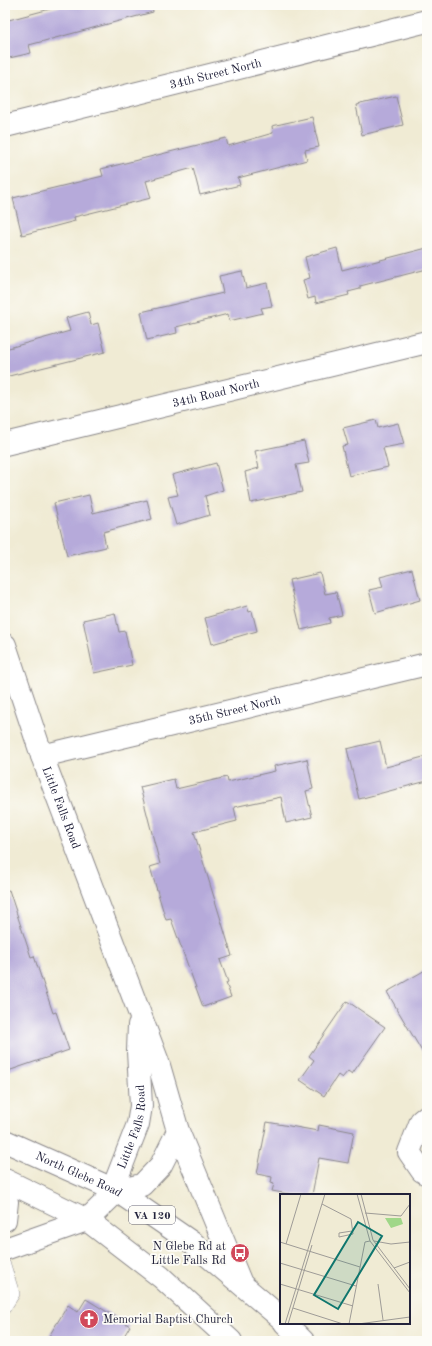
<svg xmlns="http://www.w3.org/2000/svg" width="432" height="1346" font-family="'Old Standard TT',serif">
<rect width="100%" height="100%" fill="#fdfcf7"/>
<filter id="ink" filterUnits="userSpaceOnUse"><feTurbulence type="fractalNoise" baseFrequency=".025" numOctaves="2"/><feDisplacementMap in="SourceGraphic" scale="8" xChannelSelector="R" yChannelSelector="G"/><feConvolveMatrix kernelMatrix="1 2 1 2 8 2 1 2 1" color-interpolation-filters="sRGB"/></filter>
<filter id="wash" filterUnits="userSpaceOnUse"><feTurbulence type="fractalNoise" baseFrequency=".012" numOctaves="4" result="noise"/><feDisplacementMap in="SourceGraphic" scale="16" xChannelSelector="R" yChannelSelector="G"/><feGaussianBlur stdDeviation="0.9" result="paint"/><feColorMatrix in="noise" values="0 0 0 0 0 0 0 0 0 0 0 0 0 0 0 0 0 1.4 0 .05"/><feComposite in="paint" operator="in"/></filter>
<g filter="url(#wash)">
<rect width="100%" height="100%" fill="#f0ebd4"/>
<g id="blocks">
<path fill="#b6aada" d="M65 5H152L153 12 29 45 31 53 5 59V21Z
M396 96 403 125 362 135 356 105Z
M312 117 319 147 305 150 307 160 238 178 240 185 200 195 193 168 146 181 151 198 74 217 75 221 22 235 13 198 103 176 101 169 226 138 228 146 273 133 272 126Z
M337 248 342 270 427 248V269L360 286V289L348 292 349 295 316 303 315 297 308 299 303 280 310 278 305 257Z
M242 271 246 288 267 283 272 306 261 308 263 313 229 321 228 314 176 327 177 333 147 340 141 312 223 293 219 276Z
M88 312 91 325 98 323 105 352 5 377V349L70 331 66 318Z
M376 420 378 428 398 423 404 444 383 448 388 467 349 476 342 446 348 445 343 428Z
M304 441 309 463 296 465 302 492 251 503 245 472 259 468 255 451Z
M216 463 223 490 205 496 210 515 176 525 168 497 178 495 172 475Z
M89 495 93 513 147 500 152 519 103 532 106 547 67 556 54 503Z
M412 569 420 600 375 613 369 590 383 587 380 577Z
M320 573 325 594 336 592 342 615 329 618 330 623 301 630 289 580Z
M247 606 249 612 252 611 257 631 212 644 205 618Z
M115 613 119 632 125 631 132 665 94 673 83 620Z
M380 741 386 767 427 756V781L359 799 347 749Z
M307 759 313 789 306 791 312 817 286 823 281 797 234 807 237 821 194 832 232 956 220 960 228 982 226 983 231 997 203 1007 171 919 166 920 150 867 160 864 140 787 174 779 176 789 227 777 228 782 275 771 274 766Z
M9 890 31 957 34 956 53 1013 56 1012 69 1050 5 1072V891Z
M427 969V1060L387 992Z
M347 1001 385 1027 352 1074 348 1071 342 1078 338 1075 324 1096 300 1080 314 1060 309 1056Z
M267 1122 318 1131 319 1125 354 1132 348 1163 319 1158 312 1195H294L272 1191 274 1184 271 1183 272 1177 257 1174Z
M86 1299 130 1326 121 1341H46L68 1305 78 1312Z"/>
</g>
</g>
<g filter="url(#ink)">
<use href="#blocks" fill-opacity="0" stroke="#898688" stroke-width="1"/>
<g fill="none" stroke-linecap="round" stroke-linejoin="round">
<defs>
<path id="lane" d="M5 1265 14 1294 5 1308"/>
<g id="street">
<path id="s1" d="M5 126 427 21"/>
<path id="s2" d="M5 444 427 342"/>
<path id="s3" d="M42 756 427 664"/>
<path d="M427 1116 421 1121 409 1152 422 1171 427 1174"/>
</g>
<g id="secondary">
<path id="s4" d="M5 645 42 756 158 1062 178 1131 161 1165 142 1185 117 1191 87 1220 5 1249"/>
<path id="s5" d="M117 1191V1178L138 1124 141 1106 138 1051 139 1025"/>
</g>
<g id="primary">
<path d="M178 1131 240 1281"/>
<path id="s6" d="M5 1141 117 1191 194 1244 281 1318"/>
<path d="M5 1180 87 1220 161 1277 231 1341"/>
<path d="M5 1196 7 1202 5 1220"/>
<path d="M285 1323 303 1341"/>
</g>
</defs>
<use href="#lane" stroke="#898688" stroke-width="12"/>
<use href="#street" stroke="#898688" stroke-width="24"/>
<use href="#secondary" stroke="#898688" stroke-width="24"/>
<use href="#primary" stroke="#898688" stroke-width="24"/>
<use href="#lane" stroke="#fff" stroke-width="11"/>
<use href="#street" stroke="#fff" stroke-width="22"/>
<use href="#secondary" stroke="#fff" stroke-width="22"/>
<use href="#primary" stroke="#fff" stroke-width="22"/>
</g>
</g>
<defs>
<symbol id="bus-disc" viewBox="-11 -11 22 22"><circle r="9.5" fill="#d1495b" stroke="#fdfcf7"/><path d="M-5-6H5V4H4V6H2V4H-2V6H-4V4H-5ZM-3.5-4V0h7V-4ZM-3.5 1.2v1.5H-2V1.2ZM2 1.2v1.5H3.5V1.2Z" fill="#fff"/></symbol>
<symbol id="church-disc" viewBox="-11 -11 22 22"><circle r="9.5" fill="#d1495b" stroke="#fdfcf7"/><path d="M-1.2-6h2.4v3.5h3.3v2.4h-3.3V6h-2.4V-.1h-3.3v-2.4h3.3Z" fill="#fff"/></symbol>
</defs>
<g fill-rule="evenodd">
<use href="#bus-disc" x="229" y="1242" width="22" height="22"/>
<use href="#church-disc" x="78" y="1308" width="22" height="22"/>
</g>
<g text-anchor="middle" stroke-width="3.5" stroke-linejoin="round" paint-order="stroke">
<rect fill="#fdfcf7" stroke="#646373" stroke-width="1" x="129" y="1206" width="46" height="18" rx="3"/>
<g font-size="11" font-weight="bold" fill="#22223b">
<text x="152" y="1219">VA 120</text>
</g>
<g font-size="12" fill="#22223b" stroke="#fdfcf7">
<text dy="4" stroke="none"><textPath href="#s1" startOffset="217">34th Street North</textPath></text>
<text dy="4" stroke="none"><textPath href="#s2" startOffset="217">34th Road North</textPath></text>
<text dy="4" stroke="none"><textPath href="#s3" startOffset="198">35th Street North</textPath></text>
<text dy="4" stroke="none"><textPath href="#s4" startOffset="172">Little Falls Road</textPath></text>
<text dy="4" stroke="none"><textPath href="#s5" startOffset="67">Little Falls Road</textPath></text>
<text dy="4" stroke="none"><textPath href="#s6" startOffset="81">North Glebe Road</textPath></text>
</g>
<g font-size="12" fill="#22223b" stroke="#fdfcf7" text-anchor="end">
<text x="226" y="1250">N Glebe Rd at<tspan x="226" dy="14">Little Falls Rd</tspan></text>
<text x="103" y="1323" text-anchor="start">Memorial Baptist Church</text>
</g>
</g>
<g transform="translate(280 1194)">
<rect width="130" height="130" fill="#f0ebd4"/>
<path d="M105 24H121L123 30 111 34Z" fill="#a0d788"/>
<path fill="none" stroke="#9e9b97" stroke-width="1" d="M77 0 90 47 130 99M81 0 93 46 130 95M42 10 71 25 73 40 59 43V39L72 37M85 19 121 22 130 10M94 47 111 50 130 48M0 48 80 73M6 50 21 0M0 69 76 92M114 74 130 68M0 90 73 112M98 90 103 126M13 114 63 130M5 130 45 0M8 130 32 51M69 130 84 53 85 48 90 47M78 130 130 123"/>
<path fill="#0f766e" fill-opacity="0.15" stroke="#0f766e" stroke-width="2" d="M78 28 102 42 58 115 34 101Z"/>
<rect width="130" height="130" fill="none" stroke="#22223b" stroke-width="2"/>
</g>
<rect width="432" height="1346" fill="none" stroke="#fdfcf7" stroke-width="20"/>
</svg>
